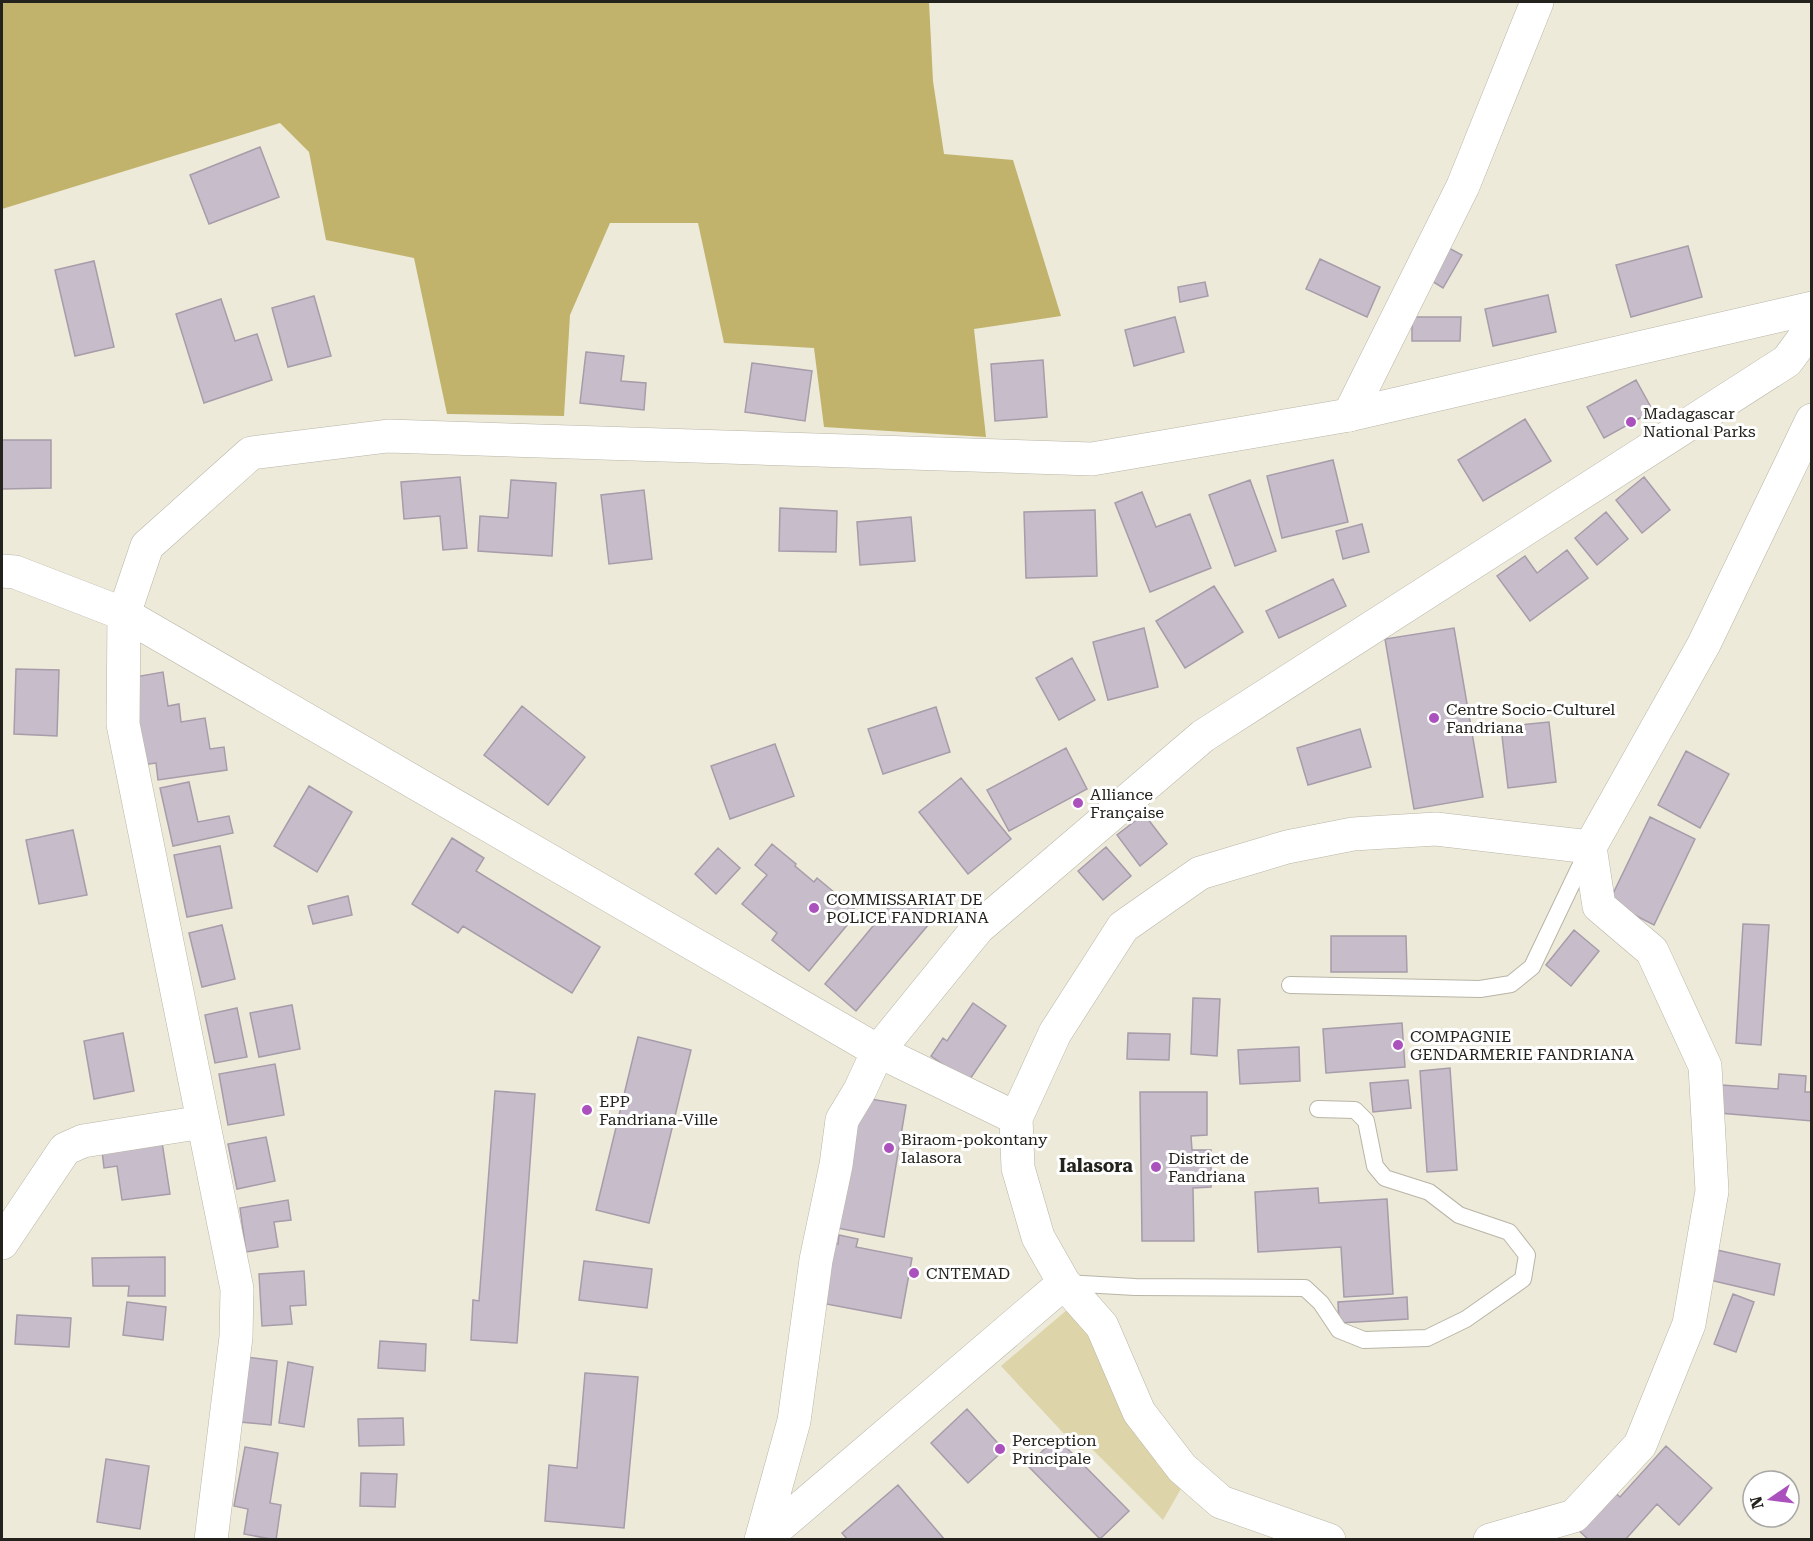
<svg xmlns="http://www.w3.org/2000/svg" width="1813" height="1541" font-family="'Roboto Serif',serif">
<rect width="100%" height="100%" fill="#edeada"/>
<path fill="#ddd4a9" d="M1068 1309 1086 1324 1157 1464 1182 1487 1163 1520 1088 1445 1081 1452 1001 1366Z"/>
<path fill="#c1b26c" d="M2 2H929L933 81 944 154 1013 160 1061 316 974 329 986 437 824 427 814 348 724 343 698 223H610L570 315 564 416 447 414 414 258 326 240 309 152 280 123 2 209Z"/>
<path fill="#c7bdca" stroke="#a79ca9" stroke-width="1.5" d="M260 147 279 197 209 224 190 175Z
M1445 246 1462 255 1443 288 1427 278Z
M1688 246 1702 297 1631 317 1616 265Z
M1320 259 1380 287 1367 317 1306 289Z
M94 261 114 347 75 356 55 270Z
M1205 282 1208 296 1180 302 1178 287Z
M1548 295 1556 332 1493 346 1485 309Z
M314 296 331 356 288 367 272 308Z
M221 299 235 341 257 334 272 380 204 403 176 314Z
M1175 317 1184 352 1134 366 1125 330Z
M1412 317H1461L1460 341H1412Z
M586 352 624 356 621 381 646 383 644 410 580 403Z
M1043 360 1047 417 995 421 991 364Z
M752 363 812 371 805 421 745 412Z
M1636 380 1653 411 1604 438 1587 407Z
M1525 419 1551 461 1483 501 1458 460Z
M2 440H51V488L2 489Z
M1333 460 1348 522 1282 538 1267 476Z
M460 477 467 548 443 550 440 516 404 519 401 482Z
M1644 477 1670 510 1642 533 1616 500Z
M511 480 556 483 552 556 478 551 480 516 508 518Z
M1250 480 1276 551 1235 566 1209 495Z
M644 490 652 559 609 564 601 495Z
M1142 492 1156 527 1190 514 1211 568 1150 592 1115 503Z
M780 508 837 511 836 552 779 551Z
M1095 510 1097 576 1026 578 1024 512Z
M1606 512 1628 539 1597 565 1575 538Z
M911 517 915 561 860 565 857 522Z
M1362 524 1369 552 1343 559 1336 531Z
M1567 550 1588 578 1530 621 1497 576 1525 556 1537 573Z
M1333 579 1346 606 1279 638 1266 611Z
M1214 586 1243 632 1185 668 1156 621Z
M1144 628 1158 687 1108 700 1093 642Z
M1454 628 1483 797 1414 809 1385 639Z
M1072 658 1095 700 1059 720 1036 678Z
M16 669 59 670 57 736 14 734Z
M163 672 168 706 179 704 181 722 205 718 210 749 224 747 227 770 158 780 156 763 142 765 129 678Z
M522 706 585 757 548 805 484 755Z
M936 707 950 752 883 774 868 729Z
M1549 722 1556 782 1508 788 1501 727Z
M1360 729 1371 767 1308 785 1297 748Z
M775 744 794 796 730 819 711 766Z
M1066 748 1087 789 1009 831 987 790Z
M1686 751 1729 774 1700 828 1658 805Z
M961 778 1011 839 968 874 919 812Z
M189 782 198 822 229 816 233 833 173 846 160 788Z
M309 786 352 812 317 872 274 846Z
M1144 814 1167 844 1140 866 1117 835Z
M1650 817 1695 839 1654 925 1609 902Z
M73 830 87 895 39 904 26 840Z
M452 838 484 858 476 871 600 947 572 993 463 926 458 933 412 904Z
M772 844 796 864 795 866 814 882 817 878 858 912 809 971 772 940 777 933 742 904 767 875 755 865Z
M220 846 232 908 187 917 174 855Z
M1106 847 1131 876 1103 900 1078 871Z
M718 848 740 868 716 894 695 874Z
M902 891 934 918 856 1011 825 984Z
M348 896 352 915 313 924 308 906Z
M1743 924 1769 925 1761 1045 1736 1043Z
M222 925 235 979 202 987 189 933Z
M1574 930 1599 951 1571 986 1546 965Z
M1331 936H1406L1407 972H1331Z
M1193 998 1220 999 1217 1056 1191 1054Z
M973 1003 1006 1026 968 1082 931 1056 943 1038 947 1041Z
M292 1005 300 1049 259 1057 250 1013Z
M237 1008 247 1057 215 1063 205 1015Z
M1402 1023 1405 1067 1326 1073 1323 1029Z
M123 1033 134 1091 94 1099 84 1041Z
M1128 1033 1170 1034 1169 1060 1127 1059Z
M638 1037 691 1050 649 1223 596 1210Z
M1299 1047 1300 1081 1240 1084 1238 1050Z
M275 1064 284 1115 228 1125 219 1074Z
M1450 1068 1457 1170 1427 1172 1420 1071Z
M1779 1074 1806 1076 1805 1092H1812V1121L1719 1113 1722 1085 1778 1089Z
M1408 1080 1411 1108 1373 1112 1370 1083Z
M495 1091 535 1094 517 1343 471 1340 473 1300 479 1301Z
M1140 1092H1207V1135L1191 1136 1192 1150H1211V1187L1193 1188 1194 1241H1142Z
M859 1097 906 1105 884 1237 837 1228Z
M266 1137 275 1181 237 1189 228 1144Z
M162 1142 170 1194 122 1200 117 1166 104 1168 102 1151Z
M1318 1188 1319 1203 1387 1199 1393 1294 1344 1297 1341 1247 1258 1252 1255 1192Z
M288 1200 291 1220 274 1222 278 1247 246 1252 240 1208Z
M839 1235 858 1239 856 1247 912 1258 901 1318 821 1303 832 1243 838 1244Z
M1708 1248 1780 1264 1774 1295 1701 1278Z
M165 1257V1296H128L129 1286H93L92 1258Z
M584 1261 652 1269 647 1308 579 1300Z
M304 1271 306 1305 290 1306 292 1324 262 1326 259 1274Z
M1733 1294 1754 1302 1736 1352 1714 1344Z
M1407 1297 1408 1319 1339 1323 1338 1302Z
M127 1302 166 1307 163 1340 123 1335Z
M17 1315 71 1318 69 1347 15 1344Z
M380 1341 426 1344 425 1371 378 1368Z
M246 1357 277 1361 271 1425 240 1422Z
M288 1362 313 1367 304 1427 279 1423Z
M585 1373 638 1377 624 1528 545 1521 549 1465 577 1468Z
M967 1409 1004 1450 968 1483 931 1443Z
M403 1418 404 1445 359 1446 358 1419Z
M1056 1437 1129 1511 1100 1539 1028 1466Z
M1666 1446 1712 1488 1679 1525 1657 1504 1625 1540H1589L1576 1528 1611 1489 1620 1497Z
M245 1447 278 1453 270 1503 281 1505 276 1540 244 1534 248 1509 234 1506Z
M106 1459 149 1466 140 1529 97 1522Z
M361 1473 397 1474 395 1507 360 1506Z
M898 1485 945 1540H848L842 1533Z"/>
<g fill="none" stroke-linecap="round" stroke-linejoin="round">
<defs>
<path id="lane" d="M1290 985 1480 989 1511 984 1532 967 1586 854
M1065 1283 1135 1287 1305 1288 1321 1303 1339 1330 1364 1340 1427 1338 1466 1319 1523 1279 1527 1255 1509 1232 1459 1215 1429 1192 1385 1178 1375 1166 1366 1121 1355 1110 1318 1109"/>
<path id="street" d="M1349 415 1463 186 1537 2
M2 571 15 572 124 614 878 1051 1016 1118
M2 1243 65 1149 83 1141 203 1122
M761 1540 794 1421 816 1260 836 1165 842 1120 860 1090 878 1051 978 928 1203 736 1787 361 1812 327
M763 1540 1064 1283
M1329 1540 1221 1502 1182 1468 1139 1412 1102 1326 1064 1283 1038 1237 1018 1168 1016 1118 1055 1033 1123 927 1200 873 1287 847 1353 834 1436 829 1590 847
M1490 1540 1574 1516 1640 1445 1689 1324 1712 1191 1705 1066 1652 951 1599 906 1590 847 1704 644 1812 420"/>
<path id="secondary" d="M211 1540 236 1337 237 1289 123 724 124 614 147 546 251 453 388 436 1092 459 1349 415 1812 308"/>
</defs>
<use href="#lane" stroke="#b8b5a6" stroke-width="18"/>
<use href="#street" stroke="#b8b5a6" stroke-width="34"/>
<use href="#secondary" stroke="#b8b5a6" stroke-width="34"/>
<use href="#lane" stroke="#fff" stroke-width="16"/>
<use href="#street" stroke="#fff" stroke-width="33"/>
<use href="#secondary" stroke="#fff" stroke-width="33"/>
</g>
<g fill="#ab51bd" stroke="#fff" stroke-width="2">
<circle cx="1631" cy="422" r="6"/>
<circle cx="1434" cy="718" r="6"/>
<circle cx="1078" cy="803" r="6"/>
<circle cx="814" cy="908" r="6"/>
<circle cx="1398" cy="1045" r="6"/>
<circle cx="587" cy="1110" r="6"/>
<circle cx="889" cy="1148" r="6"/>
<circle cx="1156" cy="1167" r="6"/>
<circle cx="914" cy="1273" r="6"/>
<circle cx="1000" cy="1449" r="6"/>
</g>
<g text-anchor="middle" stroke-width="6" stroke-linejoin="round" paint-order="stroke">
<g font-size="16" fill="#23221c" stroke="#fff" text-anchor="start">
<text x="1643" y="419">Madagascar<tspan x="1643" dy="18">National Parks</tspan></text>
<text x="1446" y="715">Centre Socio-Culturel<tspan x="1446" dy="18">Fandriana</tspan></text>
<text x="1090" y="800">Alliance<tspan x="1090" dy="18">Française</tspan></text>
<text x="826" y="905">COMMISSARIAT DE<tspan x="826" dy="18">POLICE FANDRIANA</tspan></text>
<text x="1410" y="1042">COMPAGNIE<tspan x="1410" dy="18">GENDARMERIE FANDRIANA</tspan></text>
<text x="599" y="1107">EPP<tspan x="599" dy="18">Fandriana-Ville</tspan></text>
<text x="901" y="1145">Biraom-pokontany<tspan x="901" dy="18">Ialasora</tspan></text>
<text x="1168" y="1164">District de<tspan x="1168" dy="18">Fandriana</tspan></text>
<text x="926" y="1279">CNTEMAD</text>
<text x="1012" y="1446">Perception<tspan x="1012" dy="18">Principale</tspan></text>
</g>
<g font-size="18" font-weight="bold" fill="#23221c" stroke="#fff">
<text x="1096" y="1172">Ialasora</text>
</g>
</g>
<rect width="1813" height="1541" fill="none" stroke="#23221c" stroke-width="6"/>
<g transform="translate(1771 1499) rotate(256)"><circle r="28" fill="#ffffff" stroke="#a7a7a4" stroke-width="1.5"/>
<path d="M0-4.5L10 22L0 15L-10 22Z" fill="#ab51bd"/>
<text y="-9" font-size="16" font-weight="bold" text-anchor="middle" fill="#23221c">N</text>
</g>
</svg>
